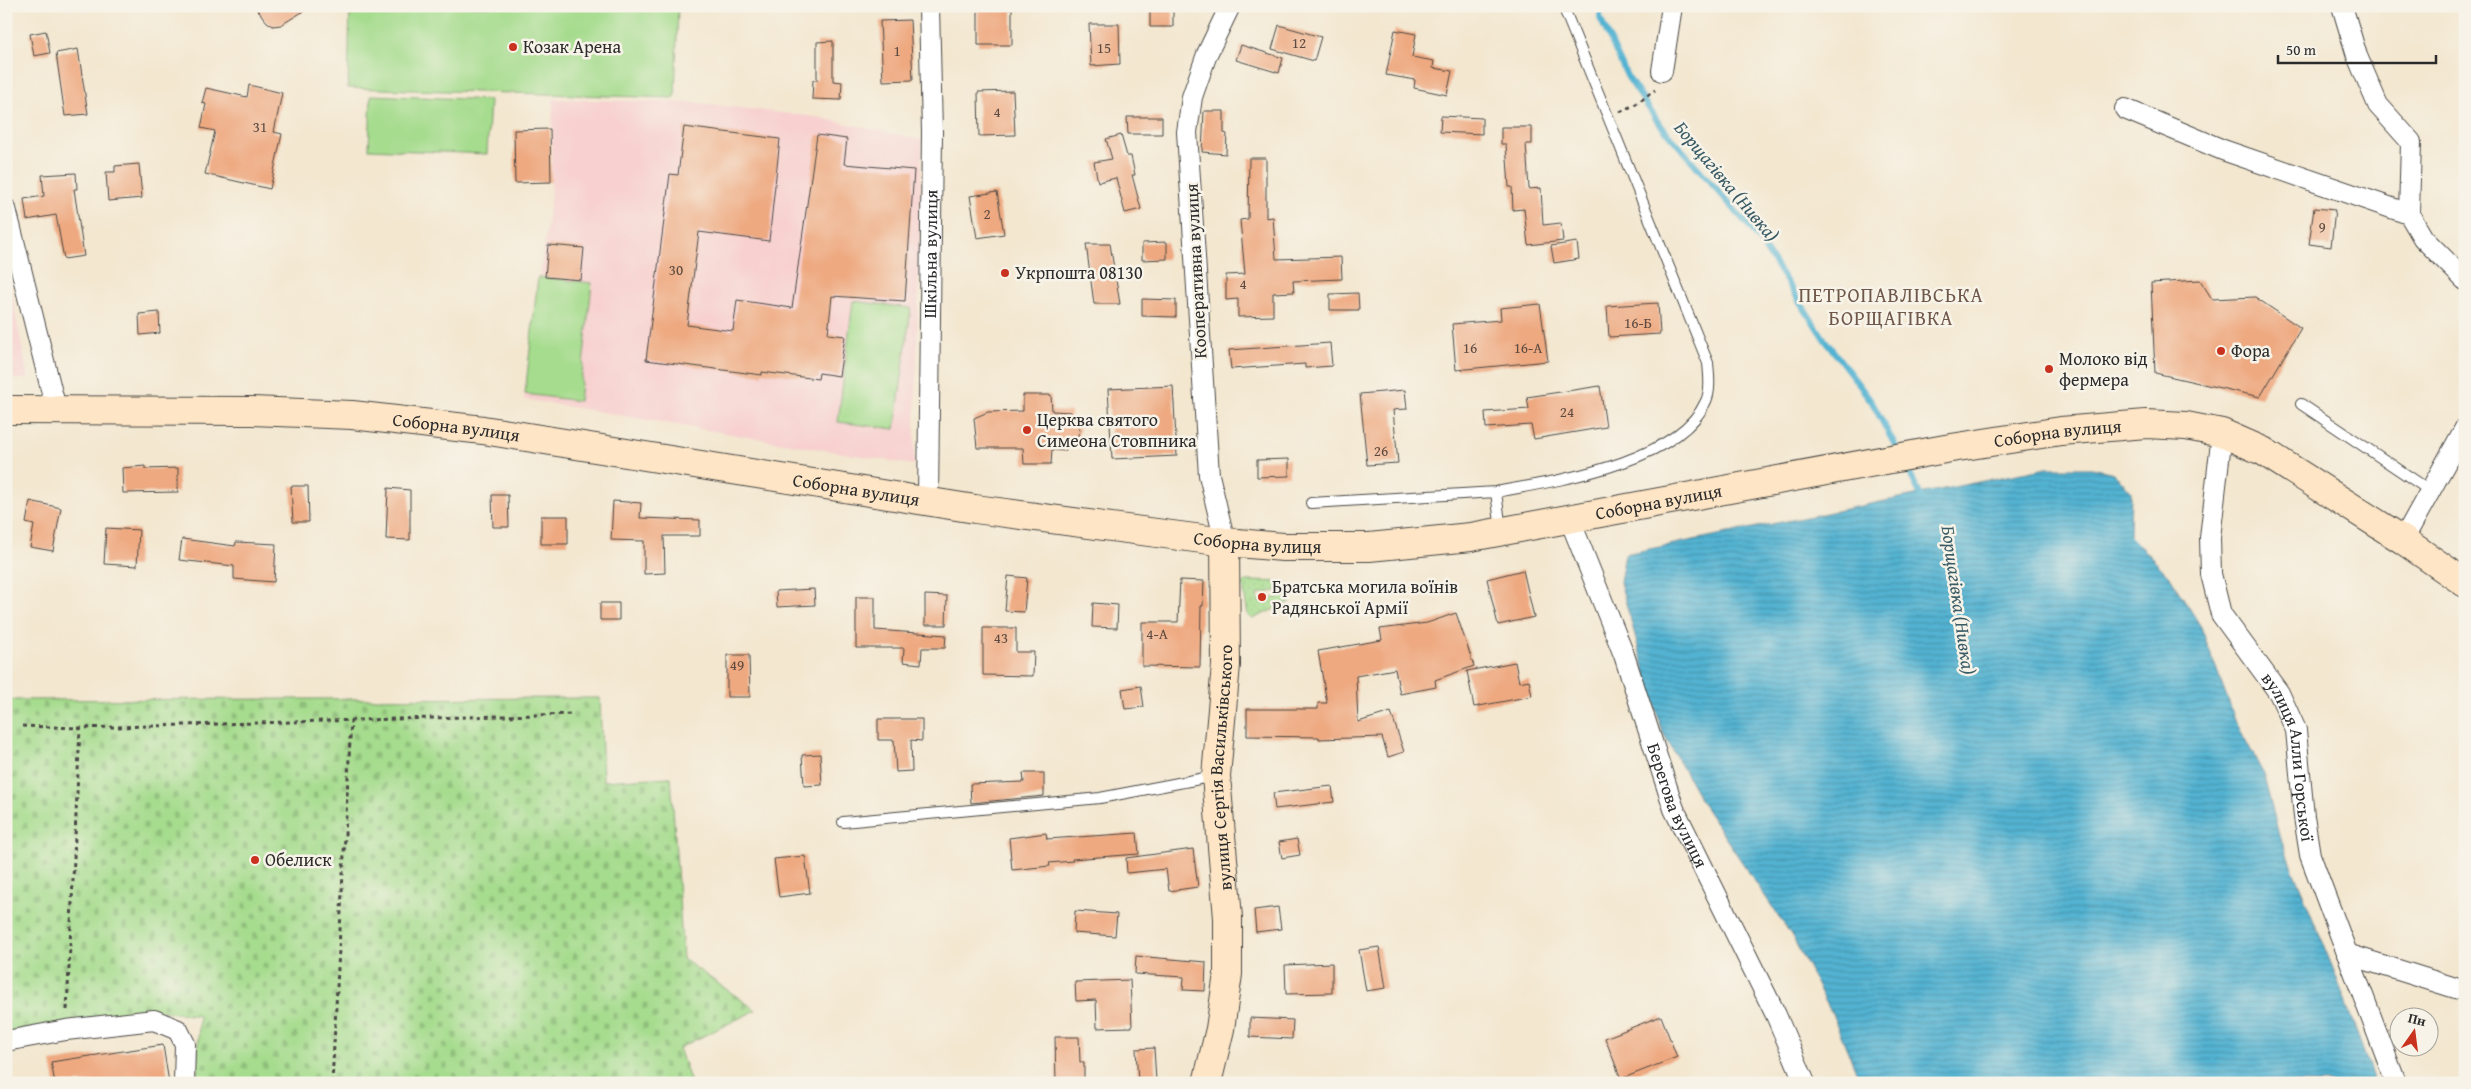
<svg xmlns="http://www.w3.org/2000/svg" width="2471" height="1089" font-family="'Gentium Book Plus',serif">
<defs>
<pattern id="grass-dots" width="8" height="8" patternUnits="userSpaceOnUse" patternTransform="scale(1.25)"><rect width="8" height="8" fill="#a5dc8d"/><path d="M2 2h.1M6 6h.1" fill="none" stroke="#8ebd7a" stroke-width="1.8" stroke-linecap="round"/></pattern>
<pattern id="cemetery-stones" width="16" height="16" patternUnits="userSpaceOnUse" patternTransform="scale(1.25)"><rect width="16" height="16" fill="#a5dc8d"/><path d="M2 7V4a2 2 0 0 1 4 0v3zM10 15v-3a2 2 0 0 1 4 0v3z" fill="#8ebd7a"/></pattern>
<pattern id="water-rules" width="6" height="5" patternUnits="userSpaceOnUse" patternTransform="scale(1.25)"><rect width="6" height="5" fill="#53b3d2"/><path d="M0 2.5h6" fill="none" stroke="#4592ab"/></pattern>
</defs>
<rect width="100%" height="100%" fill="#f7f3e8"/>
<filter id="ink" filterUnits="userSpaceOnUse"><feTurbulence type="fractalNoise" baseFrequency=".02" numOctaves="2"/><feDisplacementMap in="SourceGraphic" scale="10" xChannelSelector="R" yChannelSelector="G"/><feConvolveMatrix kernelMatrix="1 2 1 2 8 2 1 2 1" color-interpolation-filters="sRGB"/></filter>
<filter id="wash" filterUnits="userSpaceOnUse"><feTurbulence type="fractalNoise" baseFrequency=".0096" numOctaves="4" result="noise"/><feDisplacementMap in="SourceGraphic" scale="20" xChannelSelector="R" yChannelSelector="G"/><feGaussianBlur stdDeviation="1.12" result="paint"/><feColorMatrix in="noise" values="0 0 0 0 0 0 0 0 0 0 0 0 0 0 0 0 0 1.4 0 .05"/><feComposite in="paint" operator="in"/></filter>
<g filter="url(#wash)">
<rect width="100%" height="100%" fill="#f3e7d0"/>
<path fill="#f7d0cf" d="M553 99 698 103 816 117 922 140 914 465 524 399 551 195Z
M6 265 28 379H6Z"/>
<path fill="url(#grass-dots)" stroke="#68845c" d="M1246 581 1285 582 1287 589 1257 594 1259 602 1289 594 1290 602 1252 619 1248 616 1243 585Z"/>
<path fill="url(#cemetery-stones)" stroke="#68845c" d="M600 698 603 781 671 777 683 959 756 1010 679 1048 691 1083H197L199 1016 156 1010 6 1033V700Z"/>
<path fill="#a5dc8d" stroke="#68845c" d="M350 6H678L675 98 348 88Z
M371 95 490 100 487 154 369 149Z
M538 277 592 283 579 401 525 394Z
M853 301 911 308 895 429 838 422Z"/>
<path fill="url(#water-rules)" stroke="#3f6f7e" d="M2047 468H2092L2114 473 2131 491 2130 536 2171 578 2201 627 2236 722 2263 773 2279 835 2336 976 2375 1083H1861L1833 1016 1792 936 1704 806 1662 731 1620 582 1625 554Z"/>
<g fill="none" stroke-linecap="round" stroke-linejoin="round">
<path stroke="#53b3d2" stroke-width="6" d="M1601 6 1600 18 1627 76 1658 122 1753 231 1825 340 1872 402 1898 451
M1905 464 1923 500"/>
</g>
<g id="blocks">
<path fill="#eea980" d="M254 6H312L281 25 273 26 267 22Z
M1150 6H1173V27H1150Z
M978 9H1012V45H978Z
M910 20 913 80 883 81 880 21Z
M1089 24H1119L1120 64 1091 66Z
M1279 25 1321 37 1314 61 1272 49Z
M1395 30 1416 34 1412 57 1434 61 1433 68 1452 71 1447 95 1414 88 1415 80 1386 75Z
M46 31 50 53 34 56 30 34Z
M833 41V81L842 82 841 100 812 99 813 80H817V42Z
M1241 45 1283 58 1279 73 1236 60Z
M78 49 88 114 65 116 56 53Z
M249 85 282 93 274 132 282 134 270 189 205 174 215 131 201 128 206 104 202 103 206 88 247 97Z
M1013 91 1015 135 979 136 978 92Z
M1204 111H1224V133L1227 134 1226 154 1202 152Z
M1441 116 1482 118V134L1440 132Z
M1127 117H1162V134H1128Z
M684 127 780 139 769 241 699 232 687 325 733 331 737 300 792 308 817 135 847 139 844 164 914 170 905 301 832 296 828 334 845 336 839 376 819 373 818 379 762 372V375L646 360 670 174 678 175Z
M1501 127H1532V144H1526L1529 189 1541 188 1543 225 1561 223 1563 241 1528 245 1524 209 1513 210 1512 187H1509L1506 144H1501Z
M550 129 551 182 515 183 514 130Z
M1121 135 1127 156H1131L1135 175H1132L1141 209 1125 213 1116 178 1098 182 1094 162 1112 159 1106 139Z
M1249 158H1266V218L1273 217 1276 259 1341 257 1342 279 1293 281 1294 292 1273 293V316L1238 317V299L1226 300V275L1245 274 1240 220 1248 219Z
M139 164 142 198 108 201 106 172H115V166Z
M76 173 77 189H74L84 256 64 259 56 215 27 220 24 199 44 196 42 175Z
M997 192 1004 234 977 238 970 196Z
M2314 208 2335 210 2331 247 2309 244Z
M1167 242V259L1142 260V243Z
M1577 242 1579 259 1554 263 1551 246Z
M1086 244H1110L1120 304H1094Z
M548 245 584 248 581 280 545 277Z
M2200 280 2212 299 2255 297 2301 328 2260 397 2155 373 2151 283Z
M1358 293 1359 310H1330V294Z
M1142 299 1176 300V317L1142 316Z
M1658 303 1660 334 1609 337 1607 306Z
M1540 304 1548 361 1456 370 1452 324 1501 320 1500 308Z
M159 312 160 333 140 335 139 314Z
M1330 343 1332 366 1305 368V364L1231 369 1229 350Z
M1173 386 1177 456 1112 459 1108 389Z
M1600 386 1606 427 1534 439 1531 425 1486 428 1485 412 1529 409 1527 397Z
M1405 390 1407 409 1393 410 1398 463 1367 465 1360 394Z
M1023 395H1051L1052 411 1071 412V419L1078 424 1080 431 1075 441 1066 446V451L1052 450 1051 464H1024L1023 448H977L974 418 988 412 1023 411Z
M1289 459V476L1257 477V460Z
M145 466V469L178 468V492L123 493 122 468Z
M291 486H308L309 522H293Z
M388 488 410 490V540L386 539Z
M492 495H508L509 527H493Z
M30 501 61 508 53 551 30 547 34 525 26 523Z
M613 501 641 503 640 518 700 520V536H664L665 573 644 574V541L611 540Z
M541 516H568V544H541Z
M106 528 139 530 137 566 104 564Z
M182 539 235 546 236 542 276 544 274 582 234 579V566L179 560Z
M1523 570 1534 617 1498 625 1487 579Z
M1008 576 1027 578 1024 612 1005 611Z
M1180 580 1204 581 1203 606H1201L1200 667 1142 666V622H1178Z
M814 589 815 605 777 607 776 591Z
M925 595 947 596 946 625H925Z
M856 597H875V630L946 635 945 648H922L921 664 903 662 904 648H856Z
M600 603H619V620H600Z
M1093 603 1118 605 1117 628 1092 627Z
M1456 613 1474 666 1435 680 1436 687 1400 694 1395 669 1356 676 1358 722 1391 712 1404 752 1388 757 1382 737 1319 739V737L1247 736V709H1318V703H1327L1318 651 1382 640 1380 629 1427 623Z
M983 628H1016V652H1034L1033 676 983 675Z
M727 655H749L750 697H727Z
M1515 662 1519 682 1529 680 1532 696 1474 707 1467 671Z
M1141 686 1144 707 1125 709 1122 689Z
M878 719H922V741L911 740 912 771 896 772 894 740H878Z
M820 754 822 785 804 786 802 755Z
M1023 773H1044V796L971 803 970 784 1024 782Z
M1332 786 1334 802 1275 809 1273 793Z
M1046 833 1047 839 1137 833 1139 854 1072 859 1073 861 1049 863 1050 866 1012 870 1009 838Z
M1297 839 1300 855 1282 858 1279 842Z
M1193 849 1198 887 1169 891 1166 869 1127 873 1126 858Z
M805 856 810 893 779 897 774 859Z
M1278 907 1281 929 1256 932 1254 910Z
M1075 911 1117 914 1115 936 1074 933Z
M1379 947 1386 988 1366 991 1359 950Z
M1136 956 1206 962 1205 991 1183 990 1184 977 1135 974Z
M1332 963V993L1286 994 1285 965Z
M1130 980 1132 1027 1097 1028 1096 1000 1076 1001 1075 982Z
M1661 1016 1677 1057 1621 1079 1605 1038Z
M1250 1018 1293 1020 1292 1039 1250 1037Z
M1055 1037H1079L1080 1062H1084V1083H1056Z
M163 1045 169 1083H55L51 1062Z
M1154 1048 1156 1081 1138 1082 1136 1049Z"/>
</g>
</g>
<g filter="url(#ink)">
<use href="#blocks" fill-opacity="0" stroke="#494744" stroke-width="1"/>
<g fill="none" stroke-linecap="round" stroke-linejoin="round">
<defs>
<path id="lane" d="M2301 404 2429 490
M1311 503 1496 492
M1501 530 1496 492C1555 481 1679 463 1706 401 1711 390 1709 375 1708 363L1563 6
M843 822 1100 798 1215 776"/>
<g id="street">
<path d="M2342 6 2357 56 2378 105 2411 142 2409 214"/>
<path d="M1662 71 1672 6"/>
<path d="M2125 109 2223 150 2409 214 2423 238 2465 280"/>
<path d="M6 209 56 409"/>
<path id="s1" d="M2222 433 2210 538 2211 574 2221 614 2279 693 2296 730 2304 817 2310 855 2396 1083"/>
<path id="s2" d="M928 502 932 132 929 6"/>
<path id="s3" d="M1570 520 1624 655 1674 809 1776 1015 1805 1083"/>
<path d="M2403 540 2465 428"/>
<path d="M1225 542 1209 475 1187 132 1192 97 1207 54 1230 6"/>
<path d="M2347 954 2465 991"/>
<path d="M6 1041 66 1030 154 1020 178 1030 185 1044 184 1083"/>
</g>
<g id="secondary">
<path id="s4" d="M6 410 252 411 352 415 483 430 975 509 1225 542 1283 547H1369L1471 537 1945 449 2061 431 2146 424 2186 426 2222 433 2263 451 2403 540 2465 583"/>
<path id="s5" d="M1207 1083 1220 1029 1228 974V918L1216 776 1226 665 1225 542"/>
</g>
</defs>
<use href="#lane" stroke="#494744" stroke-width="12"/>
<use href="#street" stroke="#494744" stroke-width="22"/>
<use href="#secondary" stroke="#494744" stroke-width="30"/>
<path stroke="#494744" stroke-width="3" stroke-dasharray="4 4" stroke-linecap="butt" d="M1620 112 1636 104 1655 90
M22 726 80 728 572 714
M67 1010 80 728
M332 1083 351 720"/>
<use href="#lane" stroke="#fff" stroke-width="10"/>
<use href="#street" stroke="#fff" stroke-width="20"/>
<use href="#secondary" stroke="#fde5c5" stroke-width="28"/>
</g>
</g>
<g fill="#c8321e" stroke="#f7f3e8" stroke-width="2">
<circle cx="513" cy="47" r="5"/>
<circle cx="1005" cy="273" r="5"/>
<circle cx="2221" cy="351" r="5"/>
<circle cx="2049" cy="369" r="5"/>
<circle cx="1027" cy="430" r="5"/>
<circle cx="1262" cy="597" r="5"/>
<circle cx="255" cy="860" r="5"/>
</g>
<g text-anchor="middle" stroke-width="5" stroke-linejoin="round" paint-order="stroke">
<g font-size="15" fill="#5c4a40">
<text x="1299" y="48">12</text>
<text x="1104" y="53">15</text>
<text x="897" y="56">1</text>
<text x="997" y="117">4</text>
<text x="260" y="132">31</text>
<text x="987" y="219">2</text>
<text x="2322" y="232">9</text>
<text x="676" y="275">30</text>
<text x="1243" y="289">4</text>
<text x="1638" y="328">16-Б</text>
<text x="1470" y="353">16</text>
<text x="1528" y="353">16-А</text>
<text x="1567" y="417">24</text>
<text x="1381" y="456">26</text>
<text x="1157" y="639">4-А</text>
<text x="1001" y="643">43</text>
<text x="737" y="670">49</text>
</g>
<g font-size="18" fill="#2b2b2b" stroke="#f7f3e8" text-anchor="start">
<text x="523" y="53">Козак Арена</text>
<text x="1015" y="279">Укрпошта 08130</text>
<text x="2231" y="357">Фора</text>
<text x="2059" y="365">Молоко від<tspan x="2059" dy="21">фермера</tspan></text>
<text x="1037" y="426">Церква святого<tspan x="1037" dy="21">Симеона Стовпника</tspan></text>
<text x="1272" y="593">Братська могила воїнів<tspan x="1272" dy="21">Радянської Армії</tspan></text>
<text x="265" y="866">Обелиск</text>
</g>
<g font-size="18" fill="#2b2b2b" stroke="#f7f3e8">
<text dy="6" stroke="none"><textPath href="#s2" startOffset="248">Шкільна вулиця</textPath></text>
<text transform="translate(1196 271) rotate(-93)" y="6">Кооперативна вулиця</text>
<text dy="6" stroke="none"><textPath href="#s4" startOffset="451">Соборна вулиця</textPath></text>
<text dy="6" stroke="none"><textPath href="#s4" startOffset="2071">Соборна вулиця</textPath></text>
<text dy="6" stroke="none"><textPath href="#s4" startOffset="856">Соборна вулиця</textPath></text>
<text dy="6" stroke="none"><textPath href="#s4" startOffset="1666">Соборна вулиця</textPath></text>
<text dy="6" stroke="none"><textPath href="#s4" startOffset="1261">Соборна вулиця</textPath></text>
<text dy="6" stroke="none"><textPath href="#s1" startOffset="346">вулиця Алли Горської</textPath></text>
<text dy="6" stroke="none"><textPath href="#s5" startOffset="318">вулиця Сергія Васильківського</textPath></text>
<text dy="6" stroke="none"><textPath href="#s3" startOffset="305">Берегова вулиця</textPath></text>
</g>
<g font-size="19" font-style="italic" fill="#395b65" stroke="#f7f3e8">
<text transform="translate(1727 181) rotate(50)" y="7">Борщагівка (Нивка)</text>
<text transform="translate(1959 600) rotate(82)" y="7">Борщагівка (Нивка)</text>
</g>
<g font-size="20" letter-spacing="1" fill="#6f5749" stroke="#f7f3e8">
<text x="1891" y="302">ПЕТРОПАВЛІВСЬКА<tspan x="1891" dy="23">БОРЩАГІВКА</tspan></text>
</g>
</g>
<rect width="2471" height="1089" fill="none" stroke="#f7f3e8" stroke-width="25"/>
<g transform="translate(2414 1032) rotate(14)"><circle r="24" fill="#f7f3e8" stroke="#a5a39c"/>
<path d="M0-4L9 19L0 12L-9 19Z" fill="#c8321e"/>
<text y="-8" font-size="14" font-weight="bold" text-anchor="middle" fill="#2b2b2b">Пн</text>
</g>
<path d="M2278 55v8h158v-8" fill="none" stroke="#2b2b2b" stroke-width="2.5"/>
<text x="2286" y="55" font-size="15" fill="#2b2b2b" stroke="#f7f3e8" stroke-width="4" paint-order="stroke">50 m</text>
</svg>
